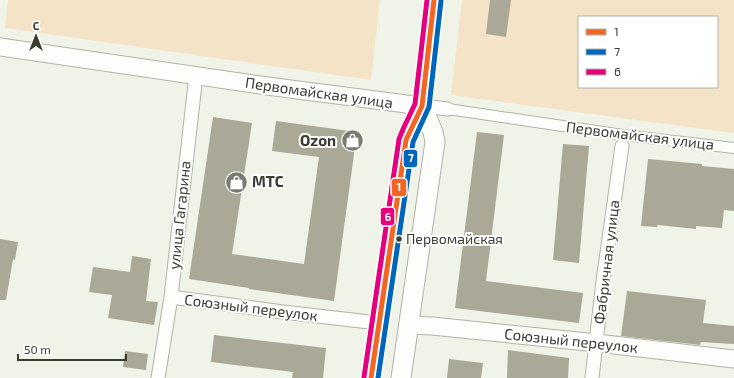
<svg xmlns="http://www.w3.org/2000/svg" width="734" height="378" font-family="'Exo 2',sans-serif">
<rect width="100%" height="100%" fill="#f0f3e7"/>
<path fill="#f5e3c8" fill-rule="evenodd" d="M8 0H380L371 80 5 28Z
M462 0H734V133L451 95ZM579 17H717V87H579Z"/>
<path fill="#aaa897" d="M490 0H511L506 37 486 34Z
M213 117 252 123 232 254 304 264 319 157 272 151 276 121 357 132 334 301 249 289V288L189 279Z
M477 132 504 135 486 281 583 293 579 323 455 308Z
M563 144 589 146 579 263 553 260Z
M648 159 702 164V166L734 169V211L724 210 722 228 696 226V229L658 225 657 227 641 226Z
M0 239 18 242 15 260 13 259 6 300H0Z
M132 256 151 259 146 301 158 302 154 325 108 318 112 295 89 292 93 267 130 272Z
M627 291 706 300 703 323 734 326V344L701 342 700 345 621 336Z
M214 335 326 348 323 378H292L293 372 211 362Z
M508 350 569 358 568 378H507Z
M125 351 148 354 146 370 123 367Z
M449 359 483 363 481 378H447Z"/>
<g fill="none" stroke-linecap="round" stroke-linejoin="round">
<defs>
<path id="pedestrian" d="M448 109 623 135 734 148"/>
<path id="minor" d="M422 106 448 109
M171 297 283 312 378 323
M158 378 171 297 196 75
M592 378 603 281 622 146"/>
<path id="tertiary" d="M0 47 267 86 422 106
M408 325 432 326 597 343 734 359"/>
<path id="secondary" d="M371 378 406 140 410 130 422 106 434 0
M401 378 435 142 433 132 422 106"/>
</defs>
<use href="#pedestrian" stroke="#b1b3aa" stroke-width="12"/>
<use href="#minor" stroke="#b1b3aa" stroke-width="15"/>
<use href="#tertiary" stroke="#b1b3aa" stroke-width="19"/>
<use href="#secondary" stroke="#b1b3aa" stroke-width="21"/>
<use href="#pedestrian" stroke="#fdfdfb" stroke-width="10"/>
<use href="#minor" stroke="#fdfdfb" stroke-width="13"/>
<use href="#tertiary" stroke="#fdfdfb" stroke-width="17"/>
<use href="#secondary" stroke="#fdfdfb" stroke-width="19"/>
<defs>
<path id="bus-1" d="M371 378 406 140 422 106 434 0"/>
<path id="bus-2" d="M378 378 413 142 429 107 441 1"/>
<path id="bus-3" d="M364 377 399 139 404 127 415 104 427 0"/>
</defs>
<use href="#bus-1" stroke="#fff" stroke-width="8"/>
<use href="#bus-2" stroke="#fff" stroke-width="8"/>
<use href="#bus-3" stroke="#fff" stroke-width="8"/>
<use href="#bus-1" stroke="#f26522" stroke-width="5"/>
<use href="#bus-2" stroke="#0065bd" stroke-width="5"/>
<use href="#bus-3" stroke="#e5007d" stroke-width="5"/>
</g>
<defs>
<symbol id="shop-disc" viewBox="-11 -11 22 22"><circle r="9.5" fill="#7a7c71" stroke="#fff"/><path d="M-5-2.5h2.3a2.7 3.5 0 0 1 5.4 0H5L5.5 6h-11ZM-1.5-2.5h3a1.5 2.3 0 0 0-3 0Z" fill="#fff"/></symbol>
</defs>
<g fill-rule="evenodd">
<use href="#shop-disc" x="340" y="128" width="25" height="25"/>
<use href="#shop-disc" x="224" y="170" width="25" height="25"/>
</g>
<circle fill="#3a3c32" stroke="#fff" stroke-width="1.5" cx="399" cy="239" r="3.5"/>
<g text-anchor="middle" stroke-width="4" stroke-linejoin="round" paint-order="stroke">
<g font-size="14" fill="#3a3c32" stroke="#fff" text-anchor="start">
<text x="406" y="244">Первомайская</text>
</g>
<g font-size="15" fill="#3a3c32" stroke="#fff">
<text transform="translate(319 93) rotate(8)" y="5">Первомайская улица</text>
<text transform="translate(640 136) rotate(7)" y="5">Первомайская улица</text>
<text transform="translate(180 215) rotate(-84)" y="5">улица Гагарина</text>
<text transform="translate(607 262) rotate(-83)" y="5">Фабричная улица</text>
<text transform="translate(251 308) rotate(7)" y="5">Союзный переулок</text>
<text transform="translate(571 341) rotate(6)" y="5">Союзный переулок</text>
</g>
<g font-size="15" font-weight="bold" fill="#3a3c32" stroke="#fff" text-anchor="end">
<text x="336" y="146">Ozon</text>
<text x="252" y="187" text-anchor="start">МТС</text>
</g>
</g>
<g stroke="#fff" stroke-width="1.5">
<rect x="403" y="149" width="15" height="19" rx="4" fill="#0065bd"/>
<rect x="391" y="178" width="16" height="19" rx="4" fill="#f26522"/>
<rect x="380" y="207" width="15" height="19" rx="4" fill="#e5007d"/>
</g>
<g font-size="11" text-anchor="middle" font-weight="bold" fill="#fff">
<text x="411" y="162">7</text>
<text x="399" y="191">1</text>
<text x="388" y="221">6</text>
</g>
<rect x="578" y="16" width="140" height="72" fill="#ffffff" stroke="#b0b1ad"/>
<rect x="586" y="29" width="20" height="6" fill="#f26522" stroke="#b0b1ad"/>
<text x="614" y="36" font-size="12" fill="#3a3c32">1</text>
<rect x="586" y="49" width="20" height="6" fill="#0065bd" stroke="#b0b1ad"/>
<text x="614" y="56" font-size="12" fill="#3a3c32">7</text>
<rect x="586" y="69" width="20" height="6" fill="#e5007d" stroke="#b0b1ad"/>
<text x="614" y="76" font-size="12" fill="#3a3c32">6</text>
<g transform="translate(36 36)" stroke="#ffffff" stroke-width="3" paint-order="stroke">
<path d="M0-3L7 15L0 10L-7 15Z" fill="#3a3c32"/>
<text y="-6" font-size="11" font-weight="bold" text-anchor="middle" fill="#3a3c32">С</text>
</g>
<path d="M18 354v6h108v-6" fill="none" stroke="#3a3c32" stroke-width="2"/>
<text x="24" y="354" font-size="12" fill="#3a3c32" stroke="#ffffff" stroke-width="3" paint-order="stroke">50 m</text>
</svg>
